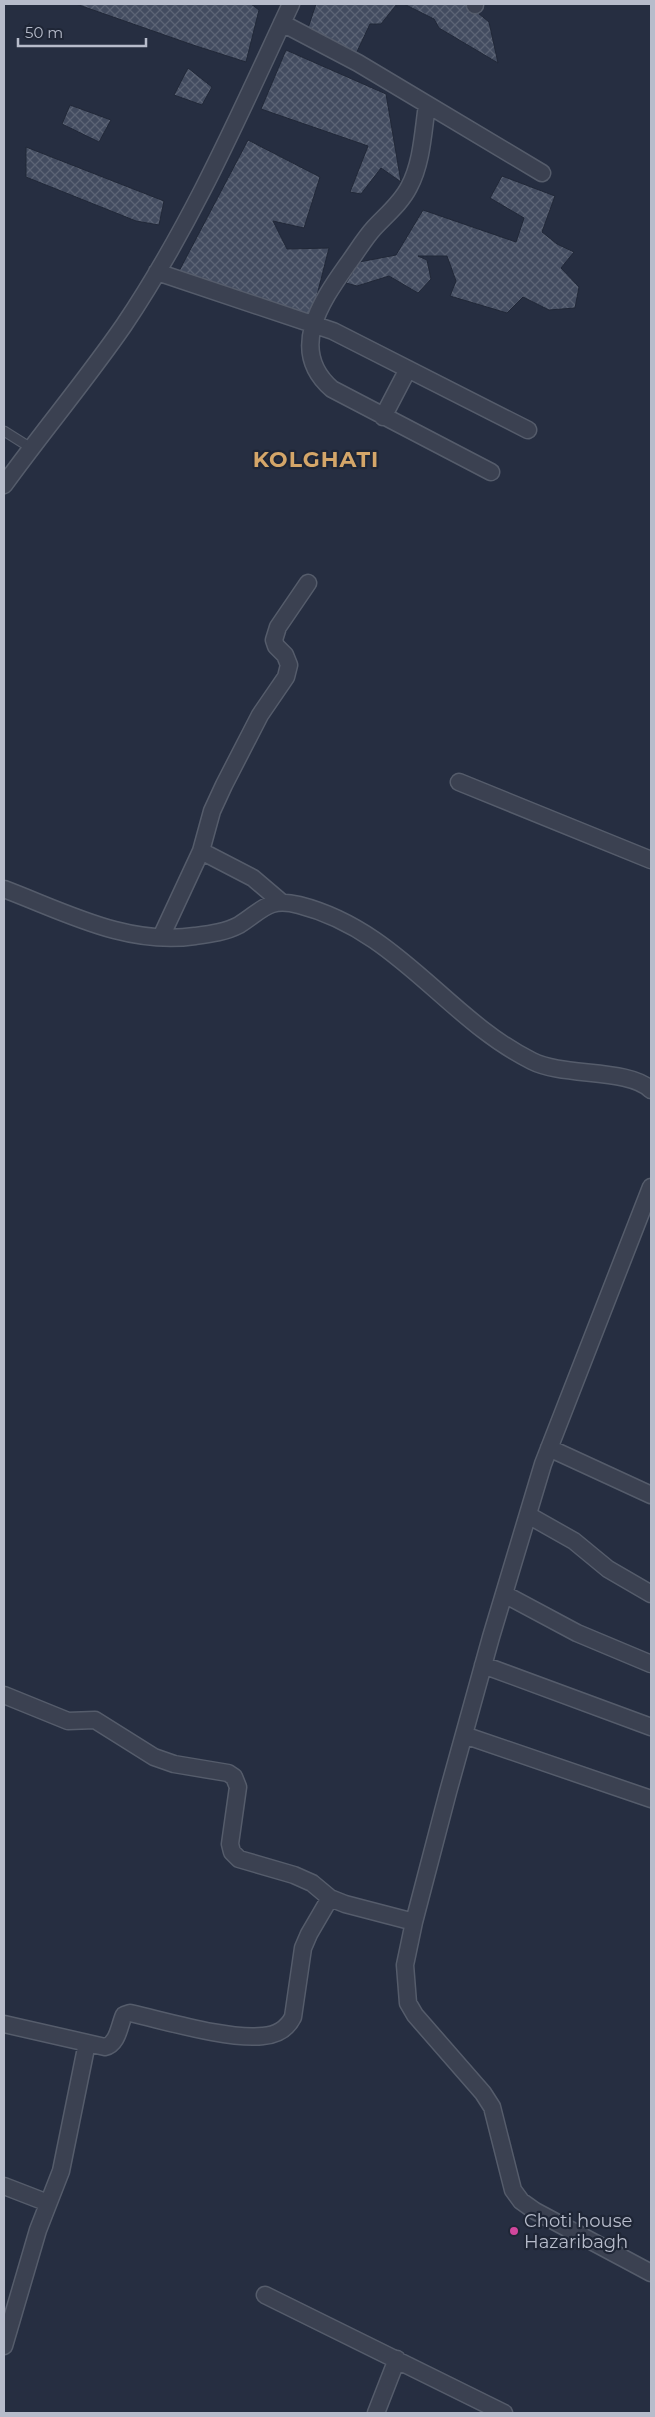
<svg xmlns="http://www.w3.org/2000/svg" width="655" height="2417" font-family="Montserrat,sans-serif">
<defs>
<pattern id="building-cross-hatch" width="8" height="8" patternUnits="userSpaceOnUse" patternTransform="scale(1.25)"><rect width="8" height="8" fill="#434c60"/><path d="M0 0l8 8M0 8l8-8" fill="none" stroke="#5c6475"/></pattern>
</defs>
<rect width="100%" height="100%" fill="#262e41"/>
<path fill="url(#building-cross-hatch)" stroke="#212838" d="M76 4H251L259 10 246 62 193 45Z
M316 4H397L381 24H370L355 56 307 31Z
M404 4H467L489 22 498 63 439 28 434 19Z
M286 50 386 94 401 182 381 168 361 194 350 192 368 146 261 109Z
M188 68 212 87 202 105 174 95Z
M70 105 111 120 99 142 62 124Z
M248 140 320 177 304 228 273 221 287 249 329 248 312 315 178 273Z
M26 147 164 201 159 225 136 221 26 177Z
M502 176 555 196 542 232 557 244 574 252 561 268 579 287 575 308 549 310 523 297 507 313 450 296 456 281 447 256H418L427 260 431 279 418 293 389 276 357 286 346 283 359 262 396 255 423 210 516 242 524 218 490 198Z"/>
<g fill="none" stroke-linecap="round" stroke-linejoin="round">
<defs>
<path id="service" d="M4 431 31 448"/>
<path id="minor" d="M475 5V4
M282 23 358 63 542 173
M427 105C423 132 422 163 409 187 401 203 386 215 374 228 364 239 356 253 347 265 320 303 288 351 332 389L491 472
M157 272 333 331 528 430
M383 417 408 369
M4 485C43 431 86 380 124 325 192 224 240 113 291 4
M459 782 651 860
M201 851 253 878 280 901
M4 889C65 912 127 946 195 936 210 934 226 932 239 925 263 910 268 897 299 905 398 930 447 1019 532 1061 563 1077 629 1068 651 1090
M161 937 201 851 212 811 224 785 260 715 286 677 289 665 285 655 276 646 274 640 278 627 308 583
M651 1187 543 1464 491 1637 448 1792 414 1922 405 1965 408 2003 415 2015 483 2093 492 2107 513 2190 521 2201 535 2211 651 2273
M549 1448 651 1495
M528 1515 574 1541 608 1569 651 1594
M504 1594 577 1633 651 1664
M483 1665 651 1727
M4 1695 68 1721 95 1720 154 1757 174 1764 228 1773 234 1777 238 1787 230 1844 232 1852 239 1859 294 1875 312 1883 330 1898 345 1904 414 1922
M464 1735 651 1799
M4 2024 105 2047C118 2044 119 2026 124 2015L130 2013C166 2021 228 2040 263 2036 276 2035 287 2029 293 2017L303 1948 309 1934 330 1898
M4 2186 48 2203
M265 2295 504 2413
M4 2346 38 2230 61 2171 87 2043
M376 2413 397 2359"/>
</defs>
<use href="#service" stroke="#555c6b" stroke-width="11"/>
<use href="#minor" stroke="#555c6b" stroke-width="19"/>
<use href="#service" stroke="#3b4151" stroke-width="9"/>
<use href="#minor" stroke="#3b4151" stroke-width="16"/>
</g>
<circle fill="#d1479c" stroke="#1f2636" stroke-width="2" cx="514" cy="2231" r="5"/>
<g text-anchor="middle" stroke-width="4.5" stroke-linejoin="round" paint-order="stroke">
<g font-size="18" fill="#b7bccb" stroke="#1f2636" text-anchor="start">
<text x="524" y="2227">Choti house<tspan x="524" dy="21">Hazaribagh</tspan></text>
</g>
<g font-size="22" font-weight="bold" letter-spacing="1" fill="#d4a669" stroke="#1f2636">
<text x="316" y="467">KOLGHATI</text>
</g>
</g>
<rect width="655" height="2417" fill="none" stroke="#b7bccb" stroke-width="10"/>
<path d="M18 38v8h128v-8" fill="none" stroke="#b7bccb" stroke-width="2.5"/>
<text x="25" y="38" font-size="15" fill="#b7bccb" stroke="#1f2636" stroke-width="4" paint-order="stroke">50 m</text>
</svg>
